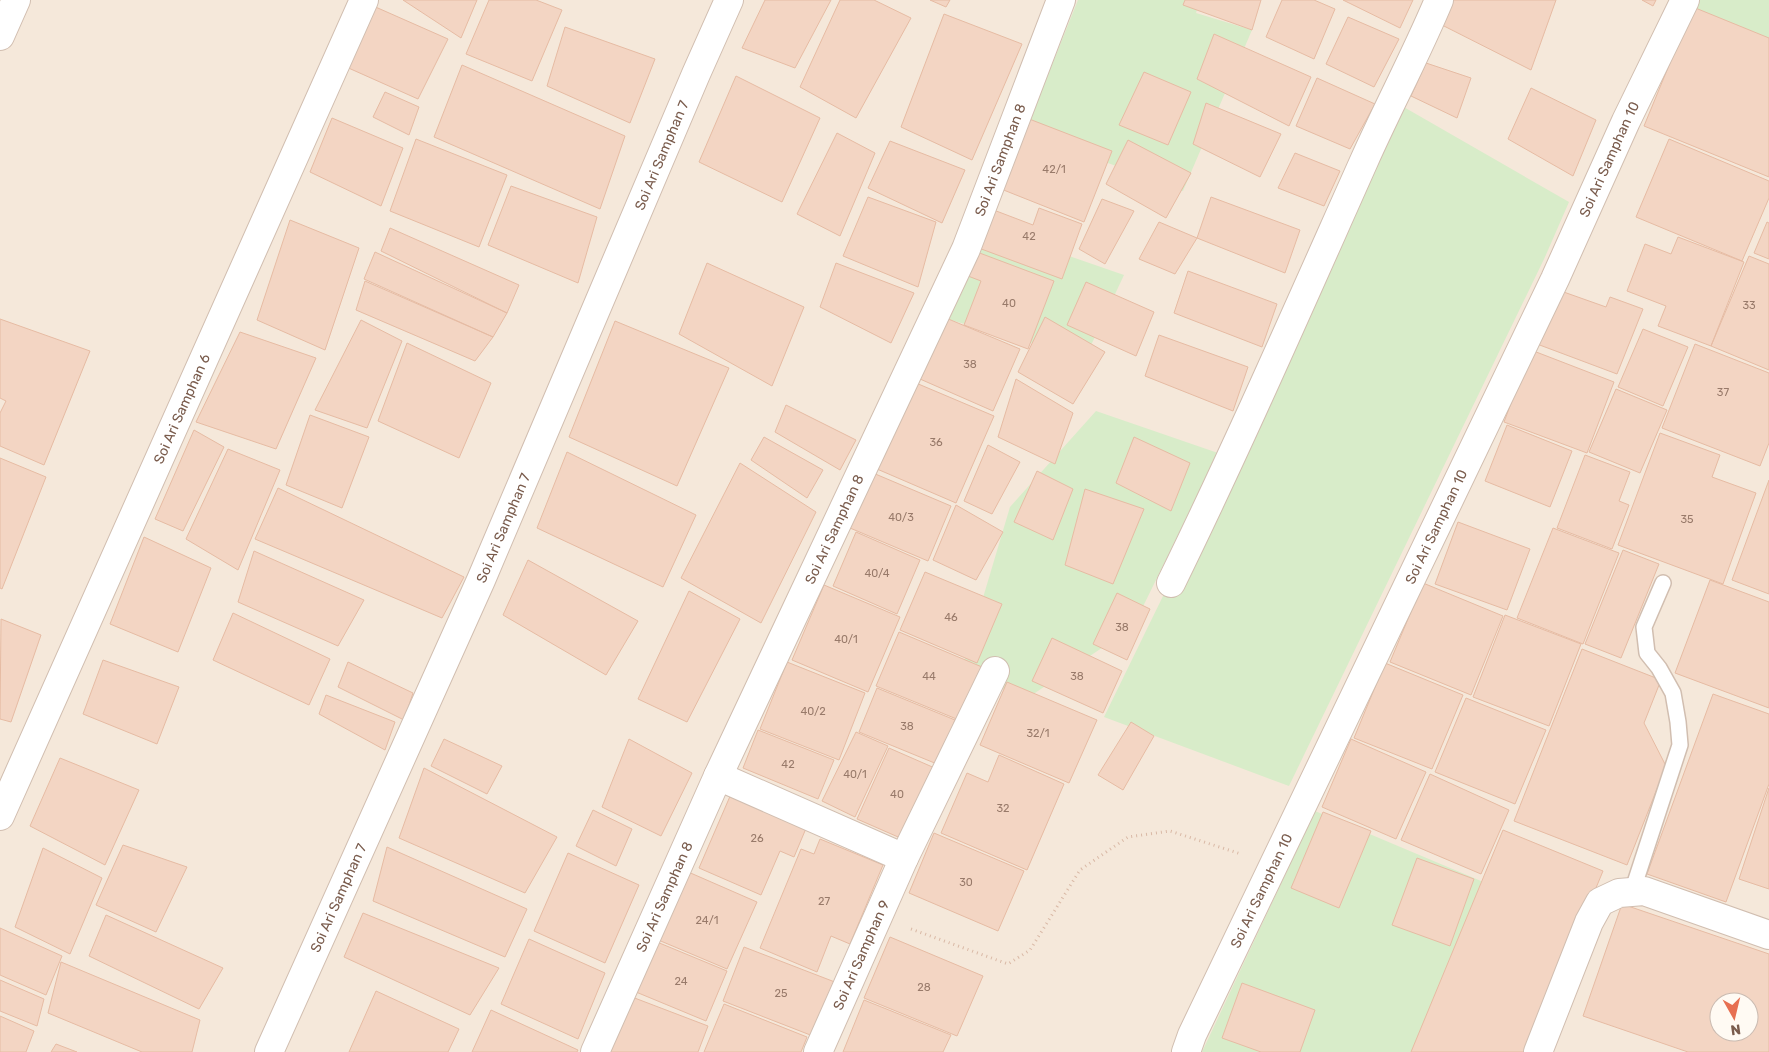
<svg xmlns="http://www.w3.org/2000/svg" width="1769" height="1052" font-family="Rubik,sans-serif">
<rect width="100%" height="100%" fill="#fdf6ec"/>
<path fill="#f5e8da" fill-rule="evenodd" d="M0 0H1769V1052H0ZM1719 1002H1749V1032H1719Z"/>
<path fill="#d8ecc9" d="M1078 0H1200L1196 13 1252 30 1183 191 1025 132Z
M1696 0H1769V63L1682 28Z
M1402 106 1569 202 1545 257 1289 786 1104 717Z
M991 229 1124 275 1085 358 947 319Z
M1096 411 1218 453 1133 627 1029 697 960 675 1010 507Z
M1315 811 1500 889 1428 1052H1202Z"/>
<path fill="#f3d5c3" stroke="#e6bba3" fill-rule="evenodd" d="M403 0H477L461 38Z
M489 0H536L562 10 532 81 466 54Z
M765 0H831L795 68 742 48Z
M840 0H874L911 18 856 118 800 87Z
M930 0H950L946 7Z
M1185 0H1261L1252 30 1183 5Z
M1282 0H1314L1335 9 1314 59 1266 37Z
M1343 0H1413L1400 28Z
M1447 0H1556L1531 70 1438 23Z
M1642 0H1656L1653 6Z
M371 5 448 39 418 99 344 66Z
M1693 7 1769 38V177L1644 126Z
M944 14 1022 44 972 160 901 127Z
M1348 17 1399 39 1374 87 1326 64Z
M565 27 655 59 630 123 547 86Z
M1214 34 1311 77 1289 126 1197 79Z
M1426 63 1471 78 1457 118 1411 96Z
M462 65 625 136 600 209 434 137Z
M1144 72 1191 92 1168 145 1119 125Z
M736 76 820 118 782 202 699 162Z
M1317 78 1375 104 1350 149 1296 126Z
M1531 88 1596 120 1573 176 1508 139Z
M385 92 419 107 409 135 373 117Z
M1206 103 1281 134 1260 177 1193 144Z
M1024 117 1112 151 1084 222 996 187Z
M332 118 403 148 381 206 310 172Z
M837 133 875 153 840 236 797 214Z
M416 139 507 175 479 247 390 211Z
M1669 139 1769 181V198L1742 261 1636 217Z
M1128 140 1191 173 1166 218 1106 184Z
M890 141 965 170 942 223 868 188Z
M1295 153 1340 171 1324 206 1278 188Z
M511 186 597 217 578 283 488 245Z
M868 197 936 222 918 287 843 256Z
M1211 197 1300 230 1285 273 1197 238Z
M1102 199 1134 211 1105 264 1079 249Z
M1039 208 1082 224 1062 279 976 247 991 209 1033 225Z
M290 220 359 248 325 350 257 320Z
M1159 222 1197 238 1175 274 1139 259Z
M1767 222 1769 223V259L1754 253Z
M390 228 519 285 507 313 381 251Z
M1678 237 1744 262 1711 346 1658 326 1666 306 1627 291 1645 244 1671 254Z
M375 252 507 313 493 337 364 279Z
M977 252 1054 281 1028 349 964 325 981 281 968 276Z
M1749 256 1769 264V370L1711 346Z
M707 263 804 307 772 386 679 334Z
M836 263 914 293 891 343 820 307Z
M1188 271 1277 304 1262 347 1174 313Z
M365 281 493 337 475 361 356 310Z
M1086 282 1154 312 1136 356 1067 325Z
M1558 290 1606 307 1610 297 1643 309 1617 374 1537 344Z
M1045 317 1105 352 1073 404 1018 372Z
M946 318 1020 349 993 411 920 379Z
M0 319 90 351 44 465 0 446V413L6 401 0 398Z
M361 320 402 341 367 428 315 410Z
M615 321 729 368 677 486 569 437Z
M1643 329 1688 347 1663 406 1618 387Z
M240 332 316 358 276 449 196 422Z
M1159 335 1248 367 1233 411 1145 376Z
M407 343 491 383 459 458 378 421Z
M1695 344 1769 373V443L1760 466 1662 428Z
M1531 350 1614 382 1587 453 1504 422Z
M1016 379 1073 413 1055 464 998 437Z
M916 383 994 416 956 503 877 469Z
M1616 389 1667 410 1640 473 1589 452Z
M786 405 856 440 840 470 775 432Z
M310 415 369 437 342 508 286 485Z
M1507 425 1572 451 1550 507 1485 481Z
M194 430 224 447 183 531 155 519Z
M1660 433 1720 455 1712 477 1756 493 1723 584 1618 545Z
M764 437 823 470 807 498 751 460Z
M1134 437 1190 463 1171 511 1116 483Z
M988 445 1020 462 992 514 964 501Z
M228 449 280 470 238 570 186 539Z
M567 452 696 515 663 587 537 528Z
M1585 455 1630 472 1619 501 1629 505 1612 549 1557 528Z
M0 458 46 477 2 589 0 588Z
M740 463 816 512 761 623 681 578Z
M1037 471 1073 489 1053 540 1014 522Z
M873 473 951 506 928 561 850 528Z
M1769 480V594L1732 580Z
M278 488 464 577 442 618 255 539Z
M1085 489 1144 509 1113 584 1065 565Z
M956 505 1003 532 976 580 933 560Z
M1458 522 1530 549 1507 610 1435 584Z
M1553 528 1619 553 1583 644 1517 618Z
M856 532 920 560 897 614 833 586Z
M144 537 211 568 178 652 110 624Z
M1623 550 1659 564 1621 658 1585 644Z
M254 551 364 600 338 646 238 602Z
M528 560 638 621 606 675 503 615Z
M925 572 1002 604 977 663 900 630Z
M1710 580 1769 602V708L1675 673Z
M1423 583 1503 616 1471 695 1390 662Z
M824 585 900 617 868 692 792 660Z
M689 591 740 619 687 722 638 699Z
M1117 593 1150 609 1127 660 1093 644Z
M233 613 330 659 309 705 213 660Z
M1505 615 1581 644 1549 726 1473 697Z
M1 619 41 635 11 722 0 719Z
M899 632 982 667 959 720 876 686Z
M1052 638 1122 671 1103 713 1032 681Z
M1582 649 1661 680 1644 723 1666 766 1627 865 1514 821Z
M103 660 179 687 157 744 83 714Z
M348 662 413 693 404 720 338 687Z
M787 662 865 693 839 760 760 729Z
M1385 663 1463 695 1432 769 1354 738Z
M1007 682 1097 720 1069 783 980 745Z
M877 688 955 720 937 764 859 732Z
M1713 694 1769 714V784L1726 902 1647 874Z
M326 695 395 722 385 750 319 714Z
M1466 698 1546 730 1515 804 1435 772Z
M1131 722 1154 736 1123 790 1098 775Z
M758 730 834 760 818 799 743 768Z
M856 732 888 746 855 817 822 801Z
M444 739 502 766 487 794 431 766Z
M629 739 692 773 661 836 602 807Z
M1351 739 1426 772 1396 839 1322 807Z
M889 748 937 769 905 840 857 819Z
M999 755 1064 784 1027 870 941 833 967 773 988 782Z
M60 758 139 790 105 865 30 826Z
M424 768 557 837 525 893 399 838Z
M1430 774 1509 810 1481 874 1401 840Z
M1769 788V889L1739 879Z
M731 794 807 826 794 857 780 851 761 895 699 868Z
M593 810 632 829 616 866 576 846Z
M1323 812 1371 831 1339 908 1291 888Z
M1503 830 1603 871 1528 1052H1411Z
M934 833 1024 871 998 931 909 893Z
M820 839 883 865 850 944 831 936 817 972 760 948 801 849 814 854Z
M123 845 187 867 156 932 96 905Z
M387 847 527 909 505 957 373 901Z
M43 848 102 878 70 954 15 927Z
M568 853 639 885 605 963 534 931Z
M1417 858 1474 879 1450 946 1392 925Z
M686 871 757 902 727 969 656 939Z
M1622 904 1769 954V1052H1688L1583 1016ZM1719 1002H1749V1032H1719Z
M363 913 499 968 470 1015 344 957Z
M106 915 223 968 199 1009 89 956Z
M0 928 62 956 46 995 0 975Z
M890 937 983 976 957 1036 864 998Z
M529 939 605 973 578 1039 501 1004Z
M657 942 727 971 706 1021 636 992Z
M744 947 840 984 818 1038 723 1001Z
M61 962 200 1020 192 1052H142L48 1013Z
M0 980 44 999 37 1026 0 1011Z
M1242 983 1315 1010 1300 1052H1261L1222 1038Z
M376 991 459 1029 448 1052H349Z
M632 997 708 1026 698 1052H610Z
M864 1000 951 1035 943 1052H843Z
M724 1004 807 1037 801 1052H704Z
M491 1010 578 1050 577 1052H472Z
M0 1016 34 1031 26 1052H0Z
M56 1044 77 1052H51Z"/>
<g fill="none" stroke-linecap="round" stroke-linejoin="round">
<defs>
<path id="lane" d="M1632 892 1680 745 1678 722 1673 693 1659 668 1647 653 1644 627 1663 583"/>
<g id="street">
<path d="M0 36 16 0"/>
<path d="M1171 583C1239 444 1301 302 1364 161 1388 107 1416 55 1439 0"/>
<path d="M718 776 904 858"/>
<path id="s1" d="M0 816 364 0"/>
<path id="s2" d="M269 1052 481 580 696 74 729 0"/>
<path id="s3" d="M595 1052 718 776 966 249 1061 0"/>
<path id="s4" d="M818 1052 904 858 995 671"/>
<path id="s5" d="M1186 1052 1192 1035 1555 279 1626 121 1685 0"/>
<path d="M1538 1052 1589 922 1600 902 1619 893 1644 891 1769 935"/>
</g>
</defs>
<use href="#lane" stroke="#d1beb0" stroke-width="18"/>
<use href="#street" stroke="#d1beb0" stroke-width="30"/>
<path stroke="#d9b8a5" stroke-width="3" stroke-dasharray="1 4" stroke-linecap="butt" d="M911 929 1008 964 1030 950 1080 870 1128 837 1170 831 1241 854"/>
<use href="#lane" stroke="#fff" stroke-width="15"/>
<use href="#street" stroke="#fff" stroke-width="28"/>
</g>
<g text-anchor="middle" stroke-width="5" stroke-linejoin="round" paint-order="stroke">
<g font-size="11" fill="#987a6a">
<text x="1054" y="173">42/1</text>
<text x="1029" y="240">42</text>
<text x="1009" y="307">40</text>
<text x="1749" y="309">33</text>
<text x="970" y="368">38</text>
<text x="1723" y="396">37</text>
<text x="936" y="446">36</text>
<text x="901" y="521">40/3</text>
<text x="1687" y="523">35</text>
<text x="877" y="577">40/4</text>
<text x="951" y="621">46</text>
<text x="1122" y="631">38</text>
<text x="846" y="643">40/1</text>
<text x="929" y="680">44</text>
<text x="1077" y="680">38</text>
<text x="813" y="715">40/2</text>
<text x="907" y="730">38</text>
<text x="1038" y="737">32/1</text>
<text x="788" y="768">42</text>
<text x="855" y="778">40/1</text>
<text x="897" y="798">40</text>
<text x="1003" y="812">32</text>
<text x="757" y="842">26</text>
<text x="966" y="886">30</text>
<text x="824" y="905">27</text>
<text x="707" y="924">24/1</text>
<text x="681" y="985">24</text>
<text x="924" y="991">28</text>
<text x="781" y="997">25</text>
</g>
<g font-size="14" fill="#7a5c4d" stroke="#fffaf3">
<text dy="5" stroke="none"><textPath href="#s2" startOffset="979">Soi Ari Samphan 7</textPath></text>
<text dy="5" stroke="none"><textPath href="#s3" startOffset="980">Soi Ari Samphan 8</textPath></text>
<text dy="5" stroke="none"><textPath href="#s5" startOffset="988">Soi Ari Samphan 10</textPath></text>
<text dy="5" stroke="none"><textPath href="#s1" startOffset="446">Soi Ari Samphan 6</textPath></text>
<text dy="5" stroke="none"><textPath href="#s5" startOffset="582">Soi Ari Samphan 10</textPath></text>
<text dy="5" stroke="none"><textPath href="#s2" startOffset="574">Soi Ari Samphan 7</textPath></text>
<text dy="5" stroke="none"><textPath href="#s3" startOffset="575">Soi Ari Samphan 8</textPath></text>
<text dy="5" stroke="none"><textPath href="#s5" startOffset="178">Soi Ari Samphan 10</textPath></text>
<text dy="5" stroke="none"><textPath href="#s3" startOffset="170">Soi Ari Samphan 8</textPath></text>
<text dy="5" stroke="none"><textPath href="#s2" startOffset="169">Soi Ari Samphan 7</textPath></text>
<text dy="5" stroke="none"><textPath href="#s4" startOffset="106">Soi Ari Samphan 9</textPath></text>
</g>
</g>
<g transform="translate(1734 1017) rotate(172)"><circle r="24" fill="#fffaf3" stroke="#cabbb1"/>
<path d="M0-4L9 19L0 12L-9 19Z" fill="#e76f51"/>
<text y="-8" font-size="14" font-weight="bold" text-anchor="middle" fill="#7a5c4d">N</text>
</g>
</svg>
